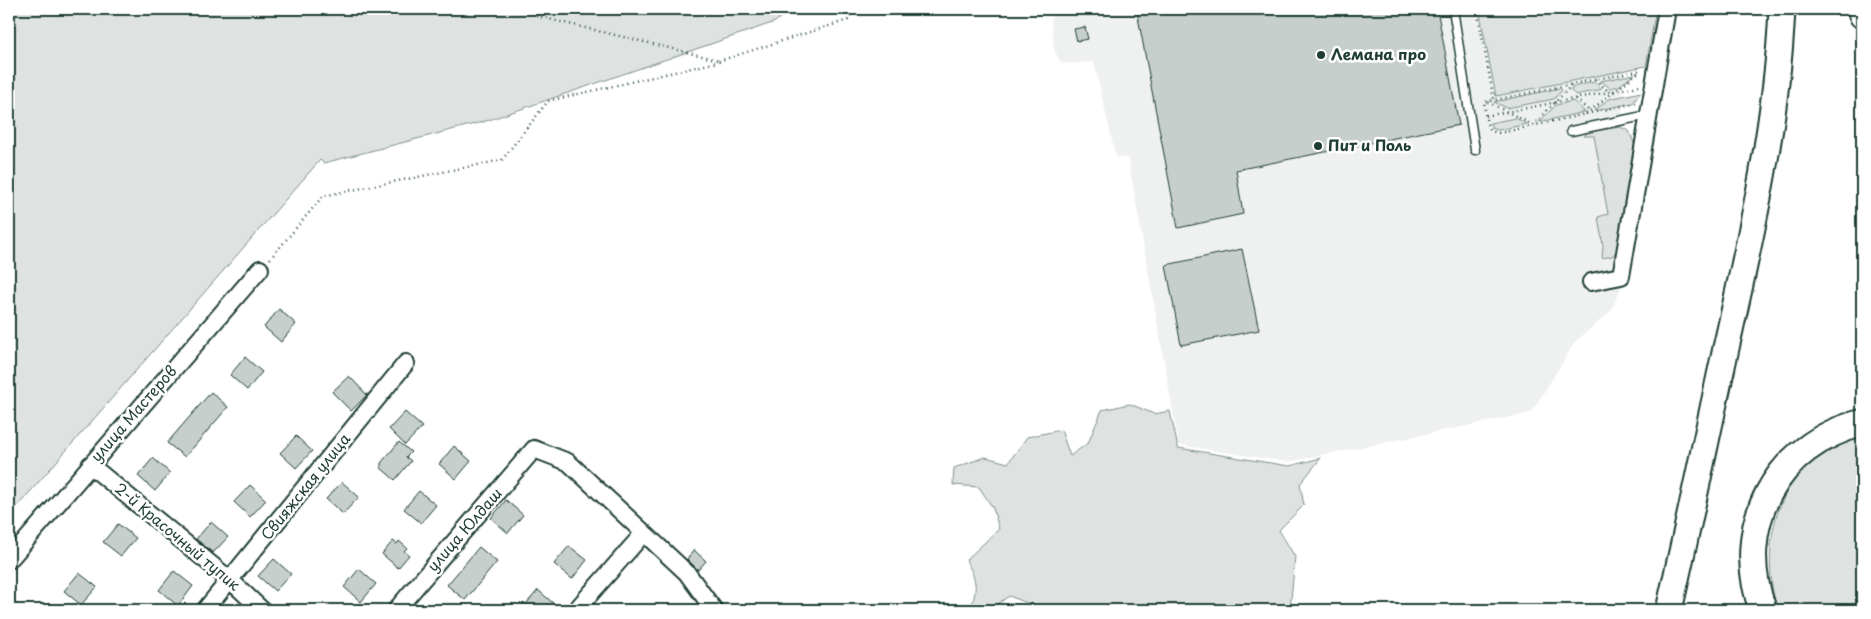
<svg xmlns="http://www.w3.org/2000/svg" width="1871" height="619" font-family="'Playpen Sans',sans-serif">
<rect width="100%" height="100%" fill="#fff"/>
<filter id="ink" filterUnits="userSpaceOnUse"><feTurbulence type="fractalNoise" baseFrequency=".02" numOctaves="2"/><feDisplacementMap in="SourceGraphic" scale="10" xChannelSelector="R" yChannelSelector="G"/><feConvolveMatrix kernelMatrix="1 2 1 2 8 2 1 2 1" color-interpolation-filters="sRGB"/></filter>
<g filter="url(#ink)">
<path fill="#eef1f0" d="M1057 9H1624L1622 125 1643 143 1630 266 1611 311 1575 342 1531 413 1288 462 1179 445 1128 158 1116 157 1094 62 1062 64 1054 50 1051 17Z"/>
<path fill="#dee3e2" stroke="#7e908b" d="M9 9H790L775 22 486 121 324 163 320 160 9 516Z
M1479 9H1656L1646 66 1496 96Z
M1635 74 1619 86 1610 88 1601 81Z
M1594 82 1602 89 1576 95 1570 90 1576 86Z
M1560 88 1562 90 1554 99 1507 108 1494 102Z
M1641 92 1633 103 1594 111 1609 99Z
M1573 101 1585 112 1539 122 1556 105Z
M1515 118 1527 124 1498 130 1492 128 1490 123Z
M1620 127 1629 131 1636 148 1618 250 1612 256 1602 258 1603 246 1598 217 1608 214 1594 136H1584L1588 132Z
M1130 404 1154 414 1170 411 1178 448 1289 466 1321 458 1300 484 1304 505 1279 530 1295 557 1290 610H1026L1030 604 1009 596 989 610H970C978 588 977 581 966 560L999 529 993 508 979 487 953 485 954 468 985 457 1008 463 1027 437 1061 430 1070 456 1088 443 1102 410Z
M1862 435V610H1777C1761 551 1772 481 1830 448 1840 442 1852 439 1862 435Z"/>
<path fill="#c7cfcc" stroke="#1f3d34" d="M1152 9H1437L1459 125 1236 170 1243 214 1178 228 1137 12Z
M1085 27 1088 39 1077 41 1074 29Z
M1242 249 1259 330 1181 345 1166 265Z
M279 309 296 324 281 342 264 327Z
M245 357 262 372 247 390 230 375Z
M349 376 367 395 351 411 332 392Z
M211 392 228 407 185 457 167 443Z
M405 412 422 427 405 445 389 429Z
M296 436 312 451 296 468 280 453Z
M399 442 411 452 406 457 411 461 395 480 381 468V463Z
M454 446 471 461 456 479 439 464Z
M153 458 170 473 155 491 138 476Z
M342 482 359 497 343 514 326 499Z
M250 485 266 500 250 517 234 502Z
M419 491 436 505 421 523 404 509Z
M506 500 523 515 508 533 491 518Z
M211 522 228 537 213 553 196 539Z
M118 524 136 538 121 556 103 542Z
M393 541 397 544 399 541 407 548 404 551 409 555 398 568 382 554Z
M569 546 587 560 572 579 554 564Z
M479 547 497 562 465 600 447 585Z
M694 550 706 561 698 570 687 559Z
M274 559 291 574 275 591 258 576Z
M359 569 376 584 361 602 344 587Z
M174 571 193 586 178 606 159 590Z
M79 573 97 587 81 605 64 591Z
M538 590 561 610H521Z"/>
<g fill="none" stroke-linecap="round" stroke-linejoin="round">
<defs>
<path id="service" d="M1453 9 1475 150
M1571 131 1648 115"/>
<path id="minor" d="M1591 282 1621 276 1667 9
M90 465 230 580 262 610
M9 560 260 269
M205 610 406 363
M396 610 534 449 568 462 687 573 714 610
M576 610 643 534"/>
<path id="primary" d="M1860 9 1862 15
M1669 610C1689 523 1707 435 1726 348 1751 236 1777 123 1782 9"/>
<path id="trunk" d="M1763 610C1732 527 1776 444 1862 423"/>
</defs>
<use href="#service" stroke="#1f3d34" stroke-width="11"/>
<use href="#minor" stroke="#1f3d34" stroke-width="20"/>
<use href="#primary" stroke="#1f3d34" stroke-width="29"/>
<use href="#trunk" stroke="#1f3d34" stroke-width="30"/>
<path stroke="#1f3d34" stroke-width="2.5" stroke-dasharray="1 4" stroke-linecap="butt" d="M529 9 536 16 719 60
M1477 9 1494 100
M1595 79 1609 92
M1576 99 1589 111
M1488 102 1533 125 1572 85
M1636 103 1500 133C1484 132 1486 115 1484 102L1642 70
M1586 114 1640 71
M1486 116 1639 86
M270 259 323 196 502 160 548 101 709 64 848 20 853 9"/>
<use href="#service" stroke="#fff" stroke-width="8"/>
<use href="#minor" stroke="#fff" stroke-width="16"/>
<use href="#primary" stroke="#fff" stroke-width="25"/>
<use href="#trunk" stroke="#fff" stroke-width="26"/>
</g>
</g>
<g fill="#1f3d34" stroke="#fff" stroke-width="2">
<circle cx="1321" cy="55" r="5"/>
<circle cx="1318" cy="146" r="5"/>
</g>
<g text-anchor="middle" stroke-width="5" stroke-linejoin="round" paint-order="stroke">
<g font-size="15" font-weight="bold" fill="#1f3d34" stroke="#fff" text-anchor="start">
<text x="1331" y="60">Лемана про</text>
<text x="1328" y="151">Пит и Поль</text>
</g>
<g font-size="15" fill="#1f3d34" stroke="#fff">
<text transform="translate(134 414) rotate(-49)" y="5">улица Мастеров</text>
<text transform="translate(306 487) rotate(-51)" y="5">Свияжская улица</text>
<text transform="translate(465 530) rotate(-49)" y="5">улица Юлдаш</text>
<text transform="translate(177 537) rotate(40)" y="5">2-й Красочный тупик</text>
</g>
</g>
<rect width="1871" height="619" fill="none" stroke="#fff" stroke-width="30"/>
<rect x="15" y="15" width="1841" height="589" fill="none" stroke="#1f3d34" stroke-width="2" filter="url(#ink)"/>
</svg>
